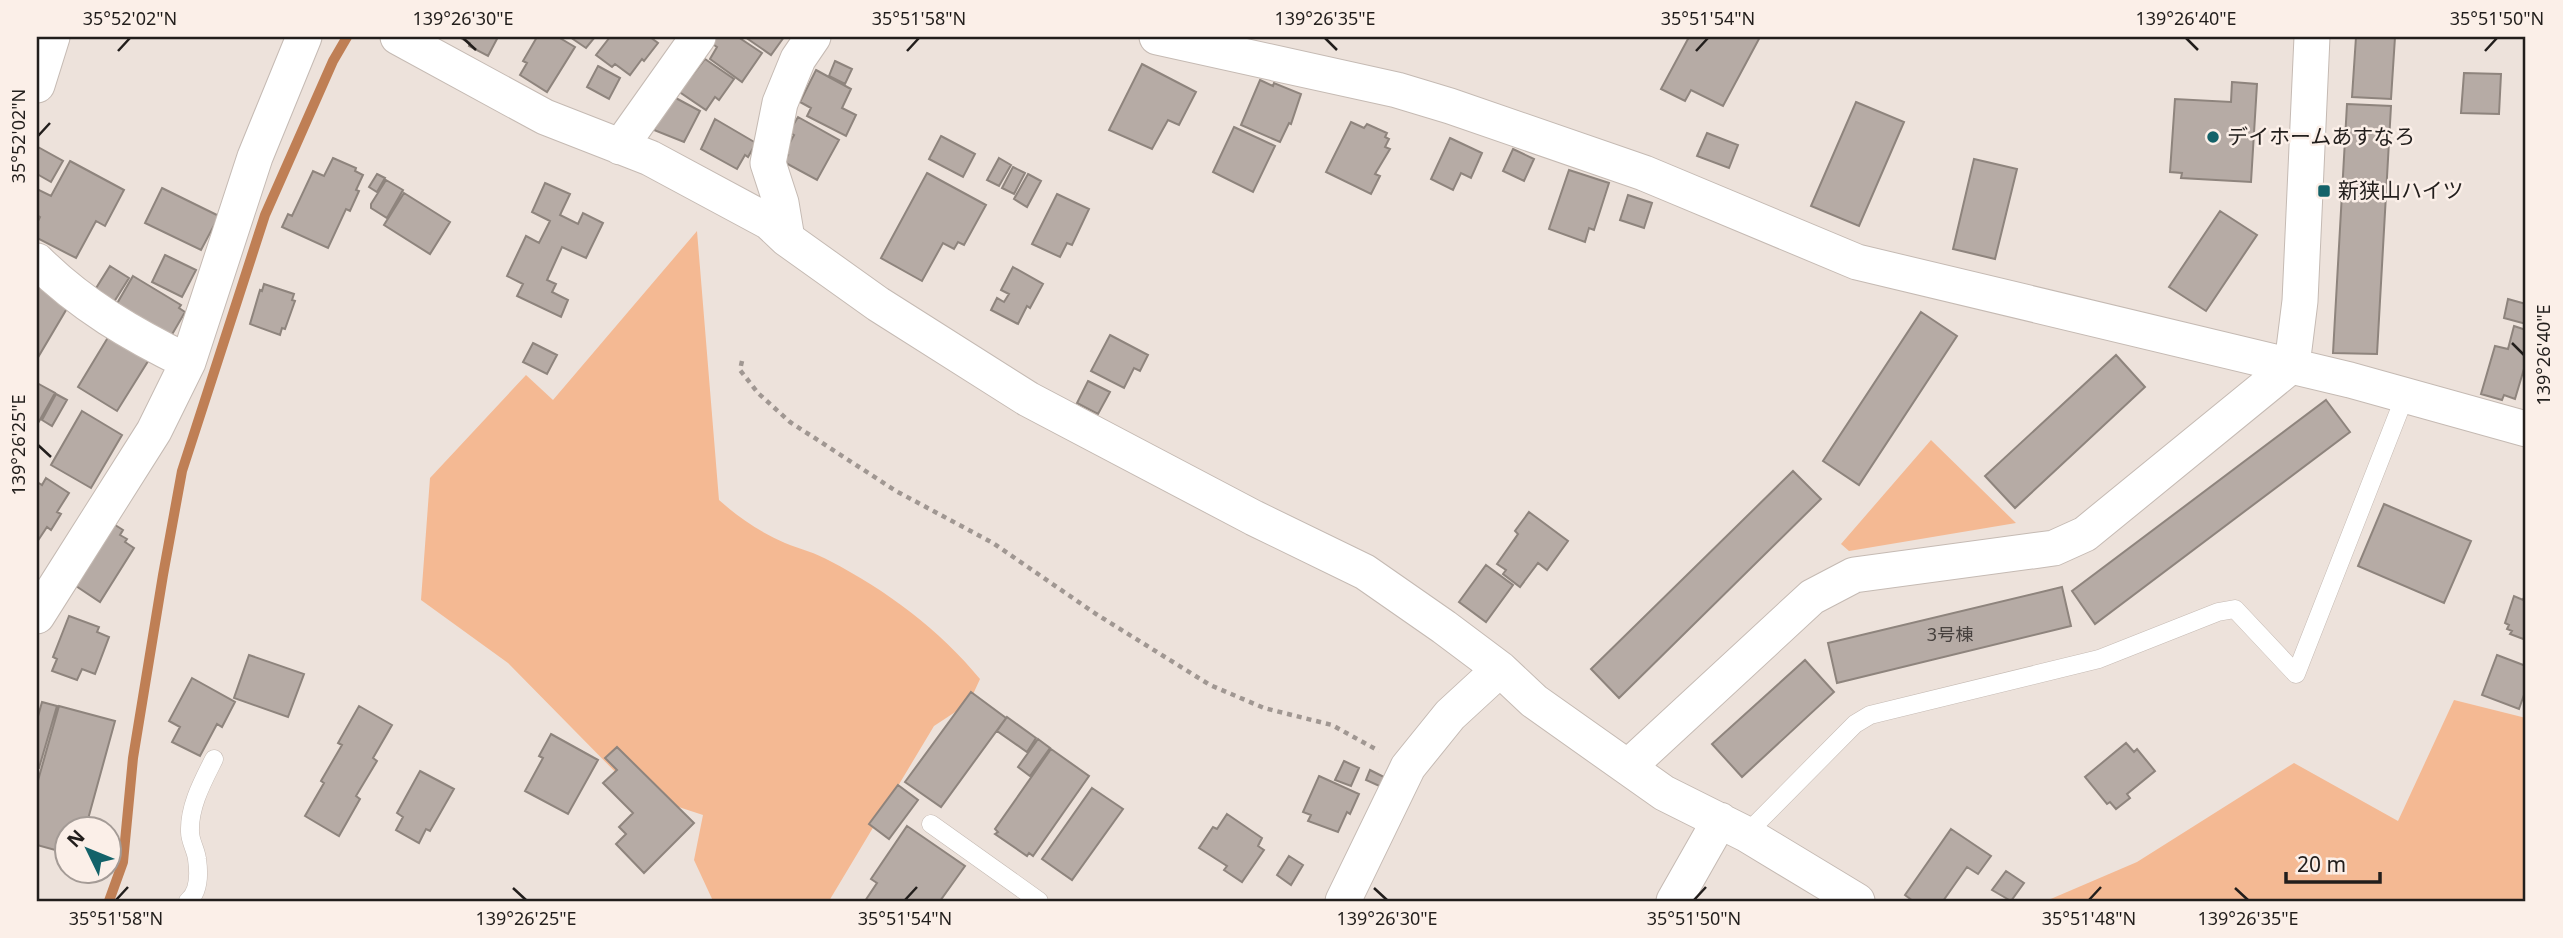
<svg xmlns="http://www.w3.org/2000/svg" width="2563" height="938" font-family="'Noto Sans','Noto Sans JP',sans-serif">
<rect width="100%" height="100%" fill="#ede2db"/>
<path fill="#f4b993" d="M697 231 719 500C739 518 760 532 785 543 800 549 816 553 830 561 886 590 940 630 980 679L969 703 934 726 829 901H713L694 860 703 815 636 793 508 663 421 600 430 478 526 375 553 400Z
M1931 440 2016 523 1849 551 1841 544Z
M2454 700 2526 718V901H2046L2137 862 2294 763 2398 821Z"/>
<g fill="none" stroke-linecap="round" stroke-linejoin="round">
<path stroke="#bf7f55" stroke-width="10" d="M109 901 123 862 133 758 163 575 182 471 265 215 333 61 347 37"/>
</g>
<path fill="#b6aba5" stroke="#8e847d" stroke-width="2" d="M459 37H498L488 56 469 46 470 43Z
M537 37H558L575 47 547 92 520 75 527 63 523 61Z
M570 37H595L586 48Z
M610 37H650L658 43 644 61 642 59 630 75 615 64 612 67 596 55Z
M716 37H738L762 53 742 82 710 59 717 47 711 43Z
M745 37H784L771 55Z
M1689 37H1760L1723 106 1691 90 1685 101 1661 89Z
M2356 37H2395L2391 99 2352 97Z
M705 59 734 79 719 100 715 97 706 110 678 91 685 81 687 82Z
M835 61 852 69 845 84 829 76Z
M1142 64 1196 92 1179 125 1168 120 1152 149 1109 130Z
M598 66 620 78 609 99 587 87Z
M816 70 851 89 842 108 856 115 846 136 807 116 811 108 800 102Z
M2464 73 2501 74 2499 114 2461 113Z
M1260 80 1273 86 1274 83 1301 94 1291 124 1289 123 1280 142 1241 125Z
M2232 82 2257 84 2251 182 2181 178 2182 173 2170 172 2175 99 2231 102Z
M672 96 700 111 684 142 654 130Z
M1856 102 1904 122 1859 226 1811 206Z
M2347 104 2391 106 2377 354 2333 353Z
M798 117 839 140 817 180 784 162 788 155 784 153 794 135 789 132Z
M715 119 756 143 748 157 745 155 737 169 701 149Z
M1351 122 1364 128 1367 124 1387 133 1385 137 1389 139 1385 147 1390 149 1375 174 1380 176 1371 194 1326 172Z
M1234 127 1275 146 1253 192 1213 172Z
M1707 133 1738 145 1729 168 1697 156Z
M941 136 975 154 963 177 929 159Z
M1450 138 1482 153 1471 178 1461 173 1453 190 1431 179Z
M38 147 63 161 51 182 37 174Z
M1513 149 1534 159 1524 181 1503 171Z
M333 158 356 168 355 171 363 175 356 190 359 191 350 211 346 209 328 248 282 227 288 214 292 216 313 171 324 176Z
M999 158 1011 165 999 186 987 180Z
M1974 159 2017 169 1995 259 1953 249Z
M70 161 124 190 105 226 96 221 76 258 37 238V223L40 217 37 215V189L51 196Z
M1013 167 1025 173 1014 194 1002 188Z
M1569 170 1609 183 1594 230 1589 228 1585 242 1549 229Z
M927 173 986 205 964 245 958 242 954 249 943 243 922 281 881 258Z
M377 174 385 178 377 192 369 187Z
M1028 174 1041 181 1027 207 1014 199Z
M386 180 403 190 387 218 371 208V204Z
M545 183 570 194 560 215 578 224 583 213 603 223 586 258 562 247 547 280 556 284 552 292 568 300 561 317 517 296 523 284 507 276 526 236 539 243 550 221 532 212Z
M162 188 219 216 201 250 145 223Z
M404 193 450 222 430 254 384 225Z
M1057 194 1089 209 1072 245 1067 243 1060 257 1032 244Z
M1628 195 1652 203 1644 228 1620 220Z
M2220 211 2257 235 2206 311 2169 287Z
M165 255 196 270 182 297 152 282Z
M110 266 129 278 112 305 93 293Z
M1013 267 1043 284 1030 308 1027 306 1018 324 991 310 997 298 1004 302 1009 294 1001 290Z
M133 276 181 305 179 308 185 312 170 338 115 307Z
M264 284 294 294 292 300 295 301 285 329 282 328 280 335 250 324 260 290 262 291Z
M37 286 69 305 37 359Z
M2508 299 2526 304V324L2504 318Z
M1921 312 1957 336 1859 485 1823 461Z
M2514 326 2526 330V362L2515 399 2504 395 2502 400 2481 394 2495 346 2508 349Z
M110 334 150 358 117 411 78 387Z
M1110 335 1148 355 1140 371 1134 368 1124 388 1091 371Z
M533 343 557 355 547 374 523 362Z
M2116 355 2145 387 2015 508 1985 476Z
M1088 381 1110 392 1098 414 1077 403Z
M37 383 55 393 37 425Z
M56 394 67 400 52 426 42 420Z
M2326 400 2350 432 2095 624 2072 591Z
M82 411 122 435 91 488 51 465Z
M1793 471 1821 499 1619 698 1591 669Z
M46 478 69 493 57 512 61 514 51 530 47 527 37 542V482L42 485Z
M2384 504 2471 541 2444 603 2358 566Z
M1529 512 1568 541 1547 570 1538 563 1520 587 1503 574 1506 570 1497 564 1518 534 1515 531Z
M112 523 123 530 120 535 127 539 125 542 134 548 100 602 76 586 89 566 86 564Z
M1486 565 1513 585 1486 622 1459 602Z
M2062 587 2071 626 1837 683 1828 643Z
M2526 592V640L2510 634 2512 631 2507 629 2509 625 2505 623 2514 596 2523 600Z
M69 616 99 627 97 632 109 637 95 674 82 669 77 680 52 671 57 659 53 657Z
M249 655 304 674 288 717 234 698Z
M2497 655 2526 666V689L2519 709 2482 695Z
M1805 660 1834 692 1742 777 1712 744Z
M192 678 235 702 222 727 217 724 200 756 172 742 180 727 169 721Z
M971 692 1006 718 941 807 905 782Z
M42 702 57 706 39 768H37V720Z
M59 706 115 721 85 830H66V853L37 845V784Z
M359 706 392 725 373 758 377 761 356 796 360 799 339 836 305 816 324 783 321 781 342 745 338 743Z
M1007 717 1036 738 1027 752 997 731Z
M551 734 598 760 568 814 525 791 543 758 539 756Z
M1038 739 1050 748 1030 776 1018 767Z
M2126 743 2134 752 2137 749 2155 771 2127 794 2130 798 2116 809 2110 802 2107 804 2085 777Z
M617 747 694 823 644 873 616 844 626 834 619 827 633 813 603 783 617 770 605 758Z
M1051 749 1089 776 1033 856 1029 853 1027 856 995 834 998 832 995 829Z
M1344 761 1359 768 1351 786 1335 780Z
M1370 770 1390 780 1386 789 1366 780Z
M420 771 454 789 430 831 426 829 419 843 396 830 403 817 397 813Z
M1319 776 1359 794 1350 814 1347 812 1338 832 1308 821 1311 815 1303 812Z
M898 785 918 800 889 839 869 824Z
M1092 788 1123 809 1072 880 1042 859Z
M1227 814 1262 838 1258 846 1264 850 1242 882 1224 870 1227 866 1199 848 1213 827 1217 829Z
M907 826 965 866 940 901H865L877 883 871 879Z
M1951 829 1991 856 1978 874 1967 867 1943 901H1913L1905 895Z
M1289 856 1303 865 1291 885 1277 875Z
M2006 871 2024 883 2011 901 1992 890Z"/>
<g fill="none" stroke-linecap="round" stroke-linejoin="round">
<defs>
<path id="service" d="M931 824 1039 901
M1746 834 1855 724 1870 715 2099 659 2218 612 2235 609 2296 674 2405 396
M188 901C199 892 199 873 197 859 196 850 190 841 190 832 189 806 203 781 214 759"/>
<path id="minor" d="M398 37 545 117 650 158 769 222 787 239 878 304 1028 399 1254 518 1365 572 1444 627 1500 669 1534 701 1664 793 1746 834 1857 901
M1157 37 1397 90 1450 106 1644 173 1857 262 2350 380 2526 429
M37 85 52 37
M620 147 698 37
M787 239 781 203 768 163 780 103 798 59 813 37
M37 261C81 305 133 335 188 362
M37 616 154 431 188 362 255 157 304 37
M1628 767 1812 597 1854 575 2054 548 2085 534 2292 365 2300 301 2312 37
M1343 901 1408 767 1450 715 1500 669
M1674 901 1720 820"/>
</defs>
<use href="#service" stroke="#c5bab3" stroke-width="19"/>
<use href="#minor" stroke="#c5bab3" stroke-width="37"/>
<path stroke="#a09792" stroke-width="4.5" stroke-dasharray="5 5" stroke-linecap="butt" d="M742 361 740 370 758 393 790 422 896 491 993 543 1096 614 1210 685 1264 708 1332 725 1379 751"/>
<use href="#service" stroke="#fff" stroke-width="18"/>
<use href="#minor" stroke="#fff" stroke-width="35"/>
</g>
<path fill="none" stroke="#221e1c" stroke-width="2.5" d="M463 38 476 50M1325 38 1337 50M2186 38 2198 50M118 51 130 38M907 51 919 38M1696 51 1708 38M2485 51 2497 38M38 136 50 123M2512 343 2524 355M38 445 51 457M513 888 526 900M1374 888 1387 900M2235 888 2248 900M116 900 128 887M905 900 917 887M1694 900 1706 887M2089 900 2101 887"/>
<g fill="#136269" stroke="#fbefe8" stroke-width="2.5">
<circle cx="2213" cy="137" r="7"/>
<rect x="2317" y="184" width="14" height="14" rx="3.5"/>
</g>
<g text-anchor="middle" stroke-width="5" stroke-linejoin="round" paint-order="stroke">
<g font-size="18" fill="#47413e">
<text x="1950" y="641">3号棟</text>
</g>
<g font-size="21" fill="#221e1c" stroke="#fbefe8" text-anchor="start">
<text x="2227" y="144">デイホームあすなろ</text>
<text x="2338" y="198">新狭山ハイツ</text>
</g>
</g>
<rect width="2563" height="938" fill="none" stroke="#fbefe8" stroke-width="77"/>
<g transform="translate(88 850) rotate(313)"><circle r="33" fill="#fbefe8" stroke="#a49b96" stroke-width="2"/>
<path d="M0-5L12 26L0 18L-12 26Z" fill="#136269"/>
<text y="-10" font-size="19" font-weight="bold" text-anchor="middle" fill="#221e1c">N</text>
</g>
<path d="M2286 872v10h94v-10" fill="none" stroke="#221e1c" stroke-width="3.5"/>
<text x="2297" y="872" font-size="21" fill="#221e1c" stroke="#fbefe8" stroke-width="5" paint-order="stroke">20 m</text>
<rect x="38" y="38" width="2486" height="862" fill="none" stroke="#221e1c" stroke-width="2.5"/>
<g font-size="18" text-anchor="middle" fill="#221e1c">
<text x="130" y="25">35°52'02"N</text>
<text x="463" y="25">139°26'30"E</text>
<text x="919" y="25">35°51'58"N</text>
<text x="1325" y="25">139°26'35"E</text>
<text x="1708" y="25">35°51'54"N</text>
<text x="2186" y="25">139°26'40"E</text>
<text x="2497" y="25">35°51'50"N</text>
<text transform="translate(19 136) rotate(-90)" y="6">35°52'02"N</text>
<text transform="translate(2544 355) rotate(-90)" y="6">139°26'40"E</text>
<text transform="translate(19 445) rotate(-90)" y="6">139°26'25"E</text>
<text x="116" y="925">35°51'58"N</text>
<text x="526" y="925">139°26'25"E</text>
<text x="905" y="925">35°51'54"N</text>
<text x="1387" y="925">139°26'30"E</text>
<text x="1694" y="925">35°51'50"N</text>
<text x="2089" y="925">35°51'48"N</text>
<text x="2248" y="925">139°26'35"E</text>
</g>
</svg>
